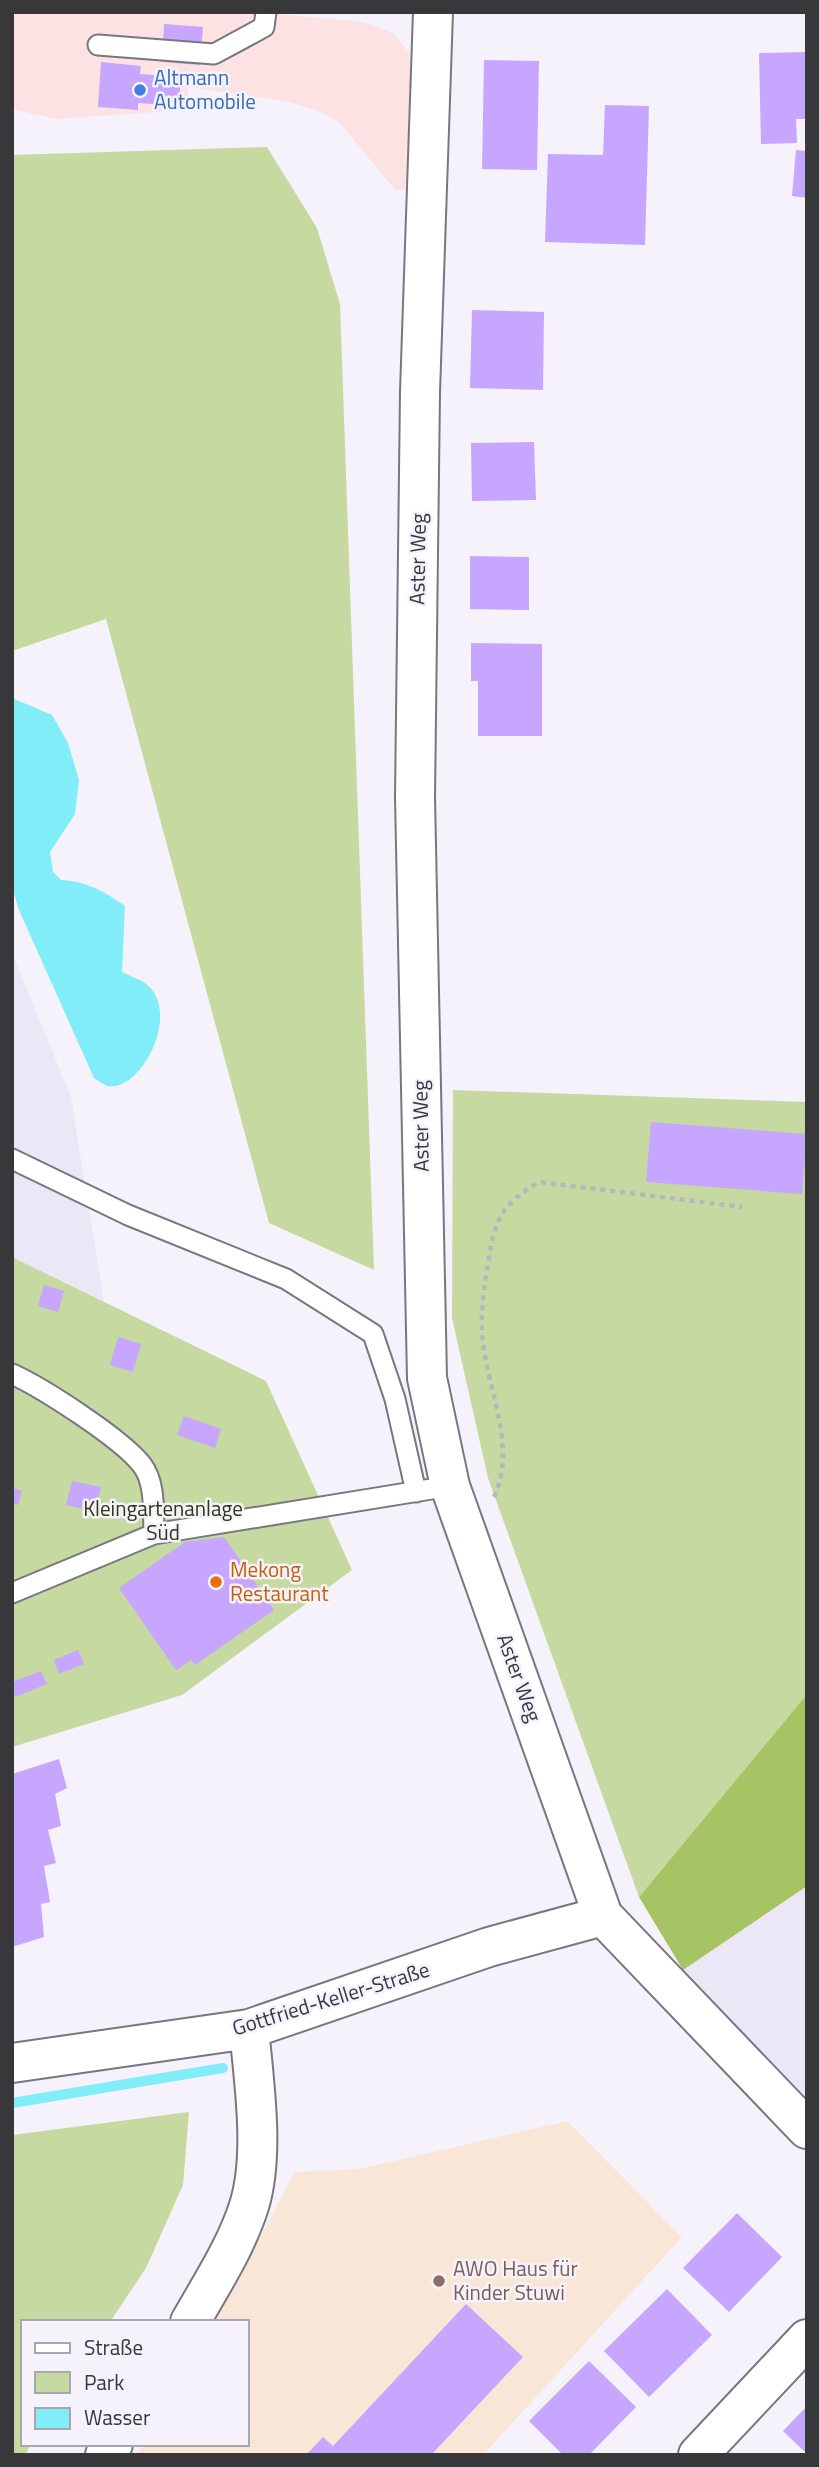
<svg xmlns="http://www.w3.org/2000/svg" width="819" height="2467" font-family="'Titillium Web',sans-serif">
<rect width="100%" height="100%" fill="#f5f2fb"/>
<path fill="#fde2e4" d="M12 12H253L364 22 395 34 409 53 414 75 411 190H395L340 123 318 111 286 101 189 87 186 110 55 119 12 109Z"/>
<path fill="#ece7f7" d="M12 952 71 1097 104 1302 12 1257Z
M807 1886V2102L683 1970Z"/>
<path fill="#f9e6d6" d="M567 2121 682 2237 483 2455H136L143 2444H247V2322H215L295 2172 360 2169Z"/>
<path fill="#c5d9a1" d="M267 147 317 228 340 304 374 1270 269 1223 106 619 12 651V155Z
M453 1090 807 1102V1694L639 1897 488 1478 452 1318Z
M12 1257 266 1381 352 1570 182 1695 12 1747Z
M189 2112 183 2185 146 2268 110 2322H23V2444H31L25 2455H12V2135Z"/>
<path fill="#a7c465" d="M807 1694V1886L683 1970 639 1897Z"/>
<path fill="#80edf8" d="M12 698 52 715 68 743 79 780 75 814 50 852 53 872 61 880C86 881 106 892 125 906L122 972C129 976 140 979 146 984 182 1012 142 1091 108 1086 104 1085 98 1080 94 1078L19 910 12 887Z"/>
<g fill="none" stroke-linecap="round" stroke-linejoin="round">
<path stroke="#80edf8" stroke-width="10" d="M12 2103 223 2068"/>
</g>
<path fill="#c6a6ff" d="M164 24 203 27 200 65 162 62Z
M807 52V119H796L797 143 761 144 759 53Z
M484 60 539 61 537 170 482 169Z
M101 62 141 66 140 74 181 77 179 106 138 103V110L98 107Z
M605 105 649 106 645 245 545 242 548 154 603 155Z
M796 150 807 151V198L792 196Z
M472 310 544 312 543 390 470 388Z
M534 442 536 500 472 501 471 443Z
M470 556 529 557V610L470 609Z
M471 643 542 644V736H478V681H471Z
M651 1122 807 1134 802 1194 646 1182Z
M44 1285 64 1291 58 1312 38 1306Z
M118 1337 141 1344 133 1372 110 1365Z
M184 1416 221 1429 215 1448 177 1435Z
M72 1481 101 1487 95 1511 66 1505Z
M12 1488 22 1491 18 1505 12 1503Z
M224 1537 274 1610 195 1665 191 1660 176 1670 119 1588 185 1542Z
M78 1650 84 1664 59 1674 54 1660Z
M41 1671 47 1684 15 1697 12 1682Z
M59 1759 67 1788 55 1794 61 1826 48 1830 56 1863 44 1866 50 1902 41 1904 44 1937 12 1947V1774Z
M737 2213 782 2257 729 2312 683 2268Z
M667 2289 712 2335 649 2397 604 2351Z
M466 2304 523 2357 431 2455H306L323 2437 333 2446Z
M589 2361 636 2407 589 2455H563L529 2421Z
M807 2406V2454L783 2431Z"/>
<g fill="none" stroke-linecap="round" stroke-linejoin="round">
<defs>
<path id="service" d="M98 45 214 54 264 27 266 12
M12 1159 128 1215 286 1279 373 1334 395 1399 416 1492
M12 1374C43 1388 122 1439 142 1465 156 1483 153 1513 154 1534
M12 1593 154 1534 450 1486"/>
<path id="minor" d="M433 12 420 392 415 797 427 1378 450 1486 603 1916 807 2129
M12 2063 249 2029 489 1947 603 1916
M190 2322C211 2285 236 2247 249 2206 265 2155 254 2082 249 2029
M105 2455 113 2444
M698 2455 807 2339"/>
</defs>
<use href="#service" stroke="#79777e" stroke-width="23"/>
<use href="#minor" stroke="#79777e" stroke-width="42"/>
<path stroke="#b8b6bd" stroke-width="4.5" stroke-dasharray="5 5" stroke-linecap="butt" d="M494 1497C518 1445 486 1388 482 1334 481 1311 484 1286 488 1264 494 1221 501 1204 539 1182L742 1207"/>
<use href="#service" stroke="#fff" stroke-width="19"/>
<use href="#minor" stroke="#fff" stroke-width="38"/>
</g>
<circle fill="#3f7fe0" stroke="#f5f2fb" stroke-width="2.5" cx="140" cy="90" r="7"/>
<circle fill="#e8710a" stroke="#f5f2fb" stroke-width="2.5" cx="216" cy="1582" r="7"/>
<circle fill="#8d6e63" stroke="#f5f2fb" stroke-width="2.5" cx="439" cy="2281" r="7"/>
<g text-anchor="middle" stroke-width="5" stroke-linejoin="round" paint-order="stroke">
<g font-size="21" fill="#366cbe" stroke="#f5f2fb" text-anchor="start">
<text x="154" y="85">Altmann<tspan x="154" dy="24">Automobile</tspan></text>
</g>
<g font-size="21" fill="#38373a" stroke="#f5f2fb">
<text transform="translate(418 559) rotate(-89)" y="7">Aster Weg</text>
<text transform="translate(421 1126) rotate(-91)" y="7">Aster Weg</text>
<text transform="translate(519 1678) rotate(70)" y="7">Aster Weg</text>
<text transform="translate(331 1999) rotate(-17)" y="7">Gottfried-Keller-Straße</text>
</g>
<g font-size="21" fill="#2d3911" stroke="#f5f2fb">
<text x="163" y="1516">Kleingartenanlage<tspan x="163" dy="24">Süd</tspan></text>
</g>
<g font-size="21" fill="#c56008" stroke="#f5f2fb" text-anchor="start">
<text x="230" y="1577">Mekong<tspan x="230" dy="24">Restaurant</tspan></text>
</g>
<g font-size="21" fill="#785e54" stroke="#f5f2fb" text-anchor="start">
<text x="453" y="2276">AWO Haus für<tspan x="453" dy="24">Kinder Stuwi</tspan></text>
</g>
</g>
<rect width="819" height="2467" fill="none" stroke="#38373a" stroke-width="28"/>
<rect x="21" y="2320" width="228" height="126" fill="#f5f2fb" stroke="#a9a7ae" stroke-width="2"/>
<rect x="35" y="2343" width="35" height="10" fill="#ffffff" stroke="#a9a7ae" stroke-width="2"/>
<text x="84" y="2355" font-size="21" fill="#38373a">Straße</text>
<rect x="35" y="2372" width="35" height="21" fill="#c5d9a1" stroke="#a9a7ae" stroke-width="2"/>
<text x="84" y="2390" font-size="21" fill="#38373a">Park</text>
<rect x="35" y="2408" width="35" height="21" fill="#80edf8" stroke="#a9a7ae" stroke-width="2"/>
<text x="84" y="2425" font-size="21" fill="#38373a">Wasser</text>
</svg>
